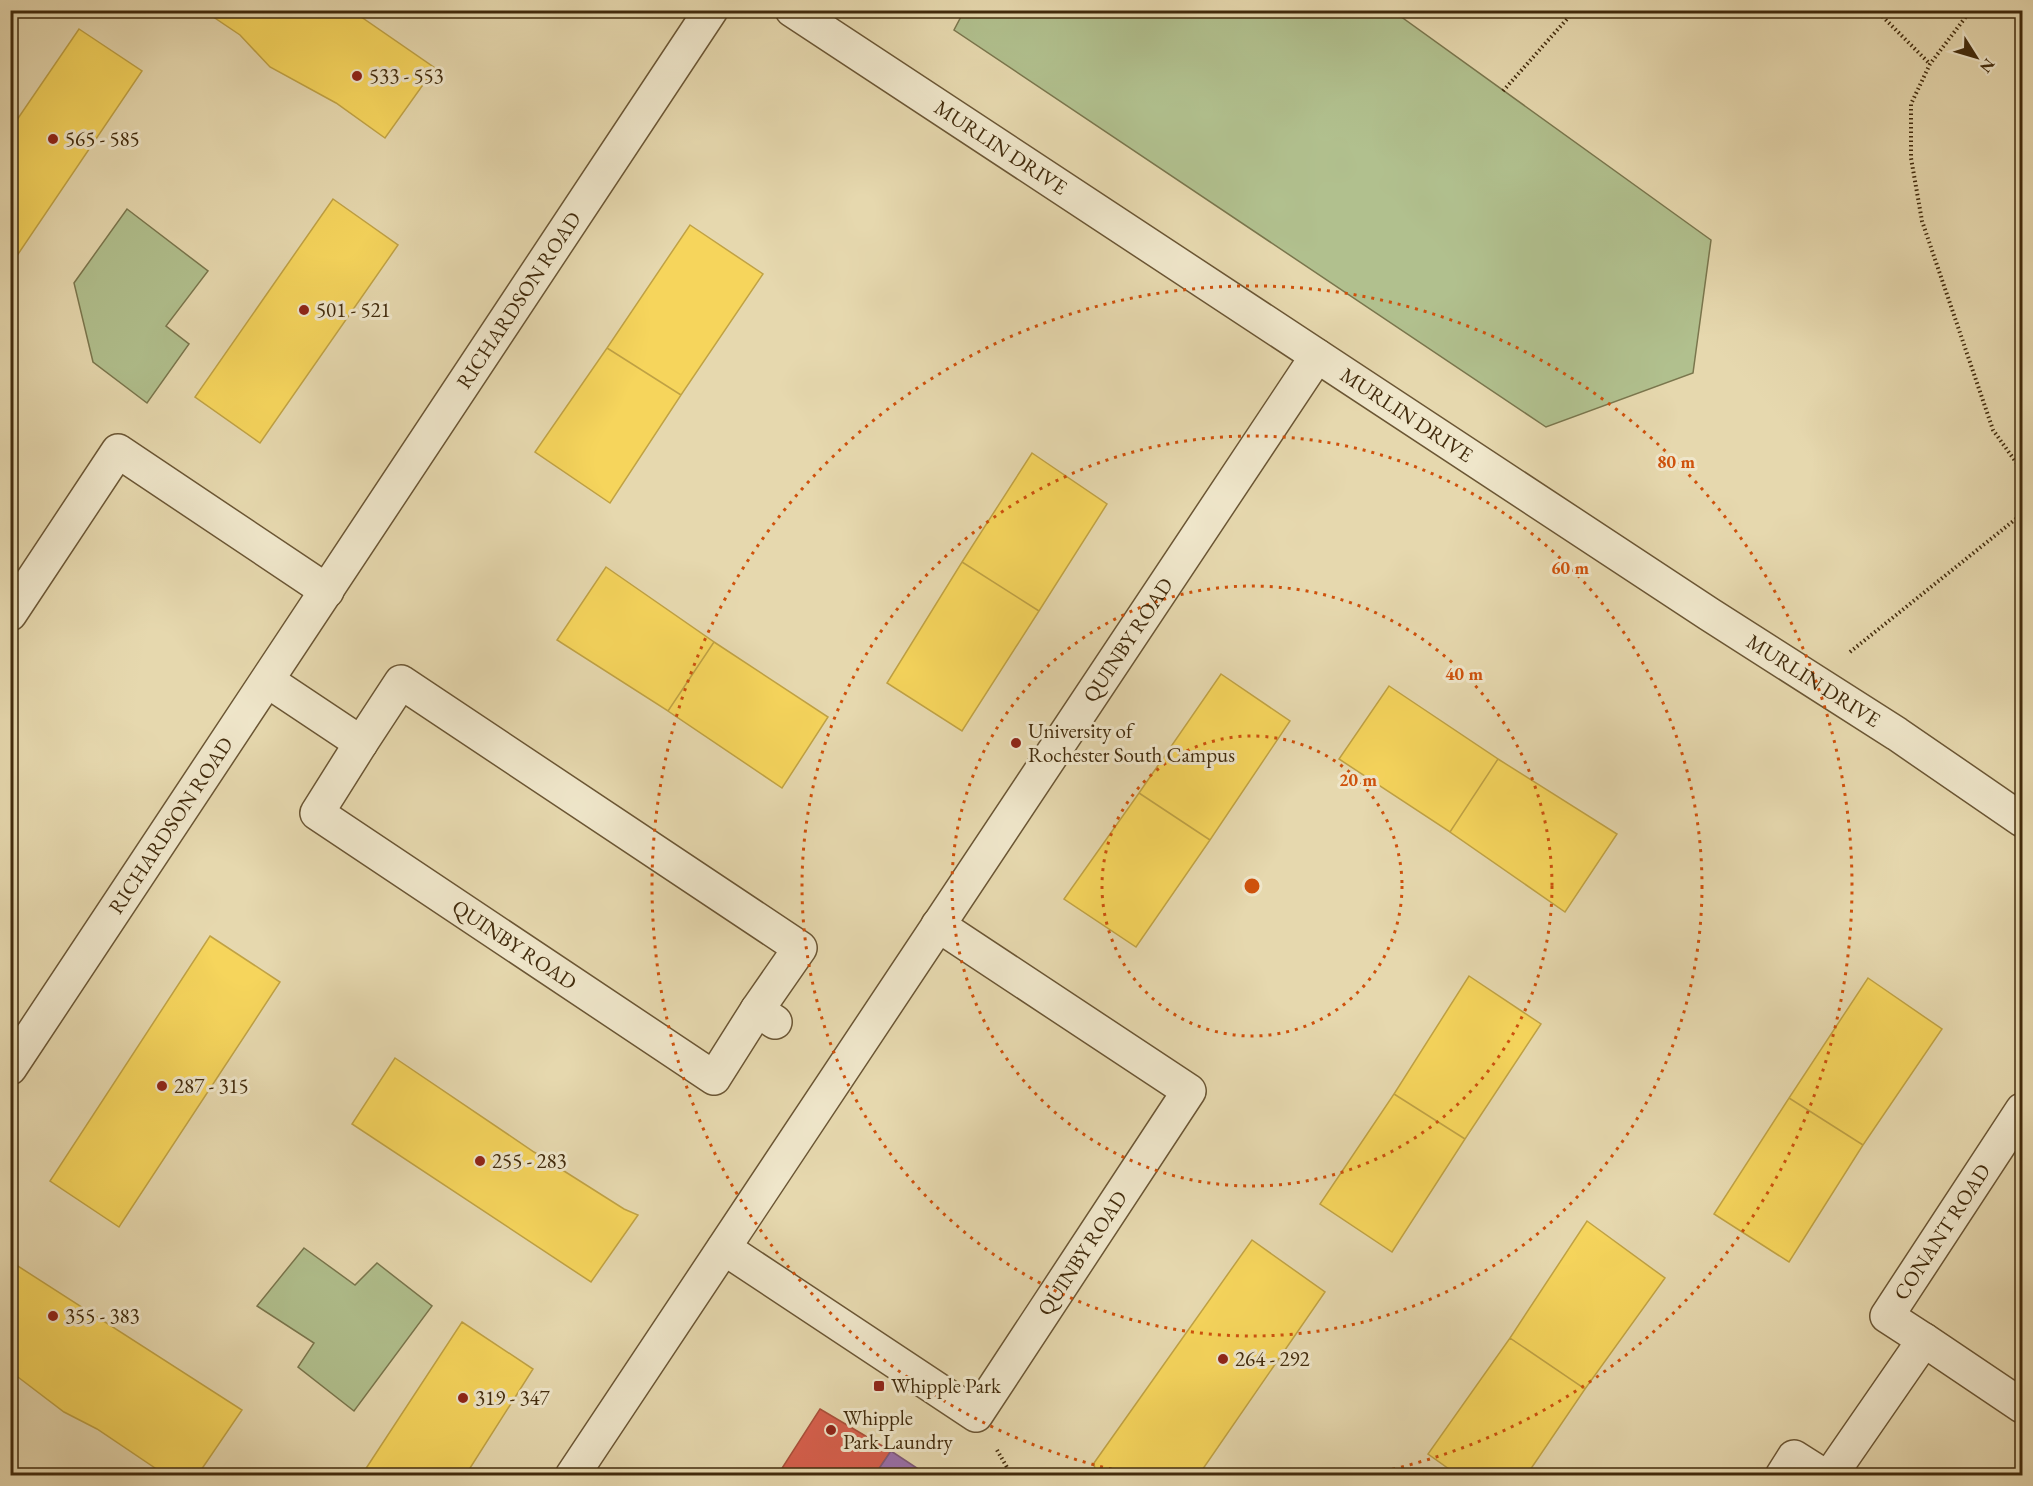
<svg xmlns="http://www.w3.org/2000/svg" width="2033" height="1486" font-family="'EB Garamond',serif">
<rect width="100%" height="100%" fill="#e6d8ae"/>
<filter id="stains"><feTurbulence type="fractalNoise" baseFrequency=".00333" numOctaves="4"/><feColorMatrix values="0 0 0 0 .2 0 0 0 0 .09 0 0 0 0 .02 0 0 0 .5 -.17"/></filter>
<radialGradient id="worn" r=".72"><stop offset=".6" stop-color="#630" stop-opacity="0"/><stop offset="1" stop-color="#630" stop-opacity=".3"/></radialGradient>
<path fill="#b1c08e" stroke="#7a764d" stroke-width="1.5" d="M964 11H1393L1711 240 1693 373 1546 427 954 30Z
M127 209 208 271 166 326 189 344 147 403 93 362 74 283Z
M304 1248 355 1285 377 1263 432 1306 354 1411 298 1367 314 1343 257 1306Z"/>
<path fill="#f6d55c" stroke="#c0a244" stroke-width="1.5" d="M203 10H351L435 68 385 138 336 103 270 67 240 35Z
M79 29 142 71 10 266V130Z
M333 199 398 245 260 443 195 397Z
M690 225 763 274 681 395 607 348Z
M607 348 681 395 610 503 535 452Z
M1032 453 1107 504 1039 611 962 562Z
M962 562 1039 611 962 731 887 683Z
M606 567 714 642 668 711 557 640Z
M714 642 828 717 782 788 668 711Z
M1221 674 1290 721 1210 840 1139 793Z
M1389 686 1498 759 1450 832 1339 759Z
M1498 759 1617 834 1565 912 1450 832Z
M1139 793 1210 840 1136 947 1064 899Z
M210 936 280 982 119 1227 50 1181Z
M1469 976 1541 1024 1465 1139 1394 1094Z
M1868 978 1942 1029 1863 1145 1789 1098Z
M395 1058 534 1152 624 1209 638 1215 591 1282 352 1124Z
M1394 1094 1465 1139 1392 1252 1320 1204Z
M1789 1098 1863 1145 1789 1262 1714 1214Z
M1587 1221 1665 1278 1585 1389 1510 1338Z
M1252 1240 1325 1292 1198 1476H1096L1094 1463Z
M10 1261 242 1410 197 1476H167L97 1429 64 1412 10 1371Z
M462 1322 533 1369 465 1476H361Z
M1510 1338 1585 1389 1526 1476H1459L1428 1454Z"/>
<path fill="#d6604d" stroke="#aa503a" stroke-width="1.5" d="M820 1409 891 1451 874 1476H777Z"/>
<path fill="#9970ab" stroke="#7f5b7b" stroke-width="1.5" d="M891 1451 929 1476H874Z"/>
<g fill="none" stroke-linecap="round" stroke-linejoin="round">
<defs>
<g id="minor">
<path id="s1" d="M792 10 1709 614 1897 734 2022 820"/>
<path d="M10 614 118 451 327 591"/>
<path d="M268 681 361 743 401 682 800 948 757 1010 775 1022"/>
<path id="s2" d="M361 743 317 813 714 1078 757 1010"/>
<path id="s3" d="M10 1068 711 10"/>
<path id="s4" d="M724 1248 976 1415 1189 1091 938 925"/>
<path d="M1924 1340 2022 1406"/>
<path id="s5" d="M572 1476 1317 356"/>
<path d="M1782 1476 1794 1457 1824 1476"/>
<path id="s6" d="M1830 1476 1924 1340 1887 1316 2022 1110"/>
</g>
</defs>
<use href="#minor" stroke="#6b5634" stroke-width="36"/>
<path stroke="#422b0c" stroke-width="4" stroke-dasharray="1.5 3" stroke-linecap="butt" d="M1876 10 1930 64
M1971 10 1930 64 1911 104V158L1922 221 1993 430 2018 465 2022 467
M1503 91 1575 10
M1850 652 2022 514
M997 1450 1012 1476"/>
<use href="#minor" stroke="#efe6ca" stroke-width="33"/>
</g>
<g fill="none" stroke="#cf520c" stroke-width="3" stroke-dasharray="3 6">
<circle cx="1252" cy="886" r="150"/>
<circle cx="1252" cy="886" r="300"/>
<circle cx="1252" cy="886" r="450"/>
<path d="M1138 1475A600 600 0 1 1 1366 1475"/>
</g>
<g fill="#8f2418" stroke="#efe6ca" stroke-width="2">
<circle cx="357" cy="76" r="6"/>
<circle cx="53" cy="139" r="6"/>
<circle cx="304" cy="310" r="6"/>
<circle cx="1016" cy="743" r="6"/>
<circle cx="162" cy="1086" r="6"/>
<circle cx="480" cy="1161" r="6"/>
<circle cx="53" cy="1316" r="6"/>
<circle cx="1223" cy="1359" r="6"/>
<rect x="873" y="1380" width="12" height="12" rx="3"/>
<circle cx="463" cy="1398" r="6"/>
<circle cx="831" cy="1430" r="6"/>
</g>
<g text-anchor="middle" stroke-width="6" stroke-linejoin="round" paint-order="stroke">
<g font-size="21" fill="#422b0c" stroke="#efe6ca" text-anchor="start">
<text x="369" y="83">533 - 553</text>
<text x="65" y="146">565 - 585</text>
<text x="316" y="317">501 - 521</text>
<text x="1028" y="738">University of<tspan x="1028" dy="24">Rochester South Campus</tspan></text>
<text x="174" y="1093">287 - 315</text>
<text x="492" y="1168">255 - 283</text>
<text x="65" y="1323">355 - 383</text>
<text x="1235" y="1366">264 - 292</text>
<text x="891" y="1393">Whipple Park</text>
<text x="475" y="1405">319 - 347</text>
<text x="843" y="1425">Whipple<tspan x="843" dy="24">Park Laundry</tspan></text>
</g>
<g font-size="21" fill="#422b0c" stroke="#efe6ca">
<text dy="7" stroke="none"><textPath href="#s1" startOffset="250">MURLIN DRIVE</textPath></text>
<text dy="7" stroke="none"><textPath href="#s3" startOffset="921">RICHARDSON ROAD</textPath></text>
<text dy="7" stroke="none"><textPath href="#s1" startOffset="736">MURLIN DRIVE</textPath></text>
<text dy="7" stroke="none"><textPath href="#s5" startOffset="1004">QUINBY ROAD</textPath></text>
<text dy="7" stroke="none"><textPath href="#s1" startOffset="1222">MURLIN DRIVE</textPath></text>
<text dy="7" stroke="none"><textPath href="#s3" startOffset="291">RICHARDSON ROAD</textPath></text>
<text dy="7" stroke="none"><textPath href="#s2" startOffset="320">QUINBY ROAD</textPath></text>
<text dy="7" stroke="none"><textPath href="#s6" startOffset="310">CONANT ROAD</textPath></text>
<text dy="7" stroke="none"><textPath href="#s4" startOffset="496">QUINBY ROAD</textPath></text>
</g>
</g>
<circle cx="1252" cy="886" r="9" fill="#cf520c" stroke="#efe6ca" stroke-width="3"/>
<g font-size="18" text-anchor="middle" font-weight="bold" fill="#cf520c" stroke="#efe6ca" stroke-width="6" stroke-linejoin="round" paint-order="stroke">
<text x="1676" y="468">80 m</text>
<text x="1570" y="574">60 m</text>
<text x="1464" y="680">40 m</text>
<text x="1358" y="786">20 m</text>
</g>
<rect width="2033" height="1486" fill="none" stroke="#e6d8ae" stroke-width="36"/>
<rect x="12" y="12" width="2009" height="1462" fill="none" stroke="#422b0c" stroke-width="3"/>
<rect x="18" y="18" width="1997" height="1450" fill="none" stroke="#422b0c" stroke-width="1.5"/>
<g transform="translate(1976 57) rotate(127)" stroke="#efe6ca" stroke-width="4.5" paint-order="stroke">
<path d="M0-4.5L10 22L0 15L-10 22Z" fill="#422b0c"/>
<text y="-9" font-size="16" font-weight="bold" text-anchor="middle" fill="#422b0c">N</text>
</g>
<rect width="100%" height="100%" filter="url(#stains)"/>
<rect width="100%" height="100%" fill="url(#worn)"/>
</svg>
